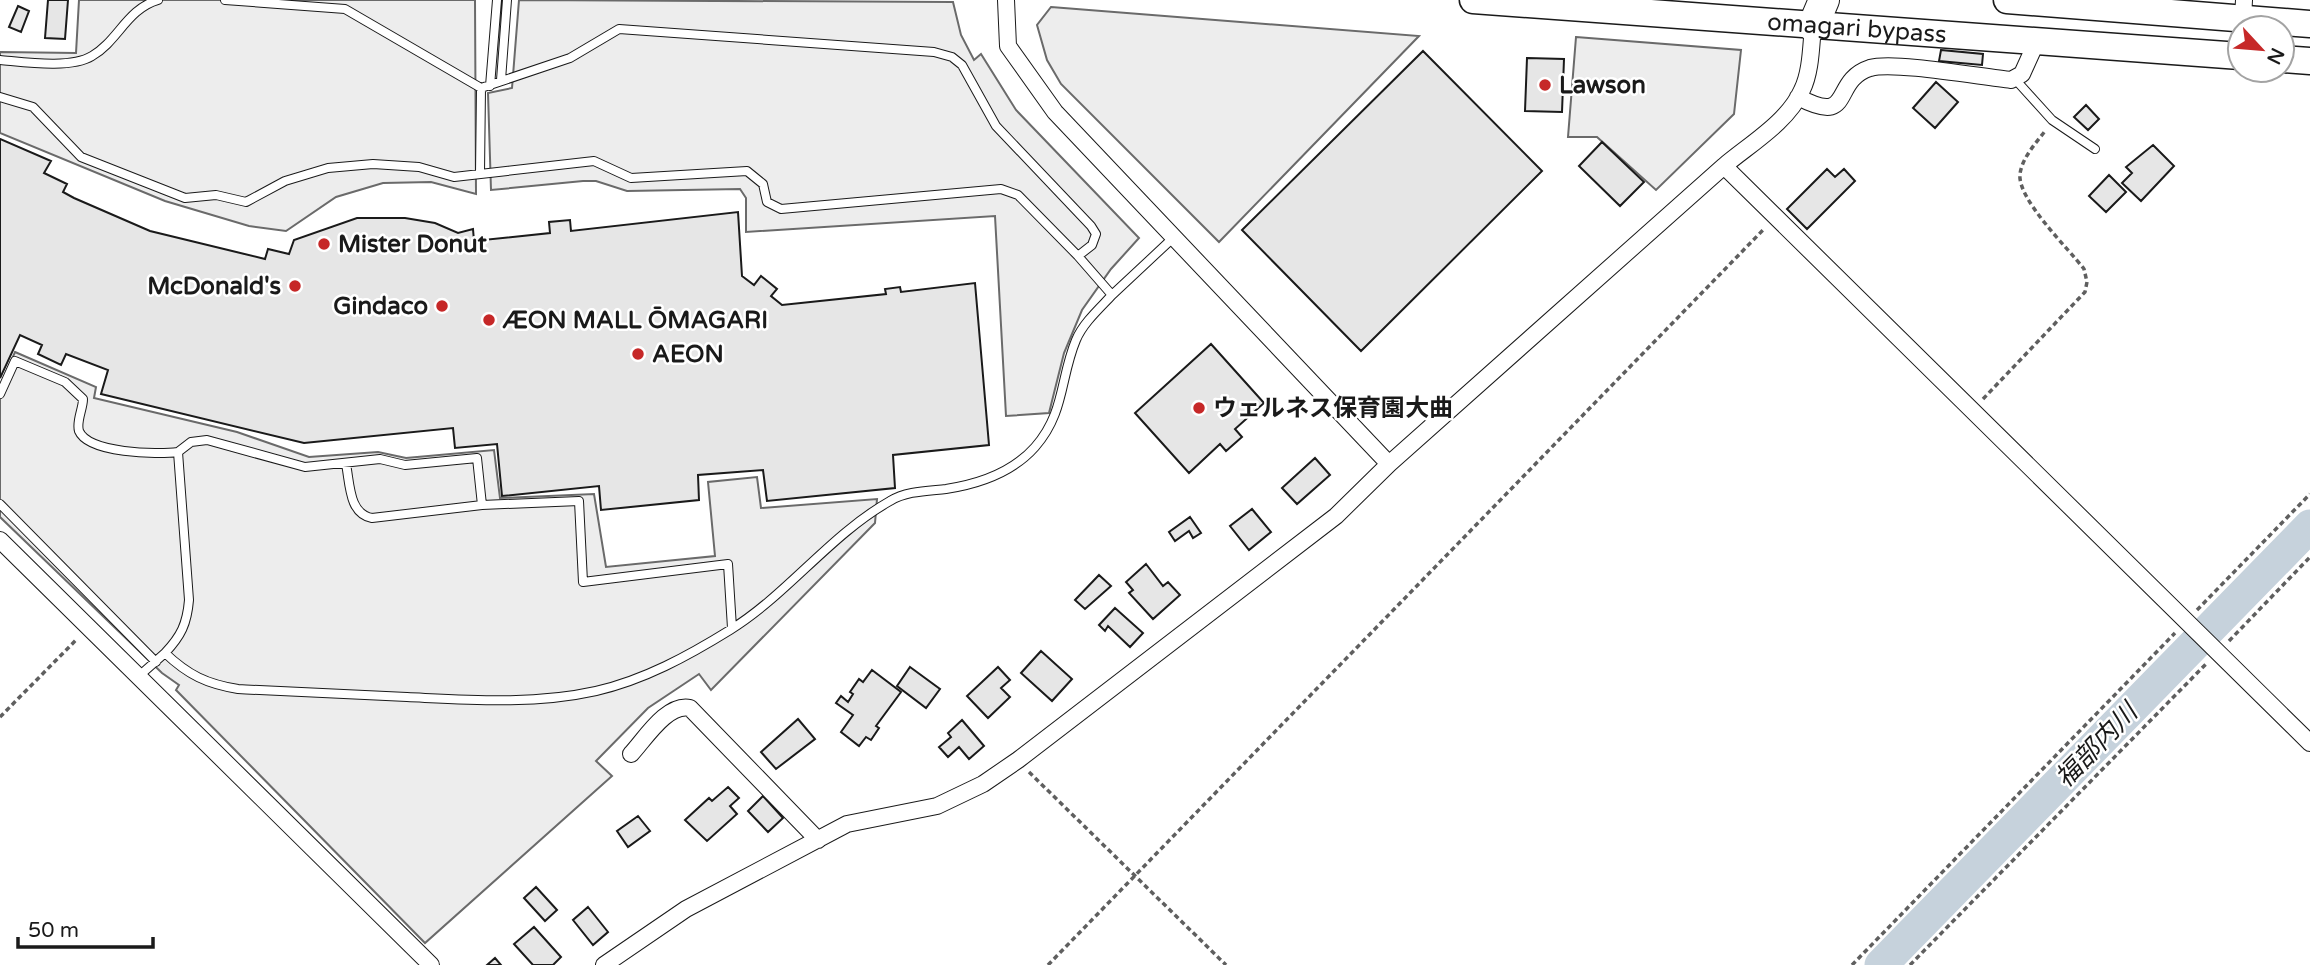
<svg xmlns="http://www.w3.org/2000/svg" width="2310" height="965" font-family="'Varela Round','Noto Sans JP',sans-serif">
<rect width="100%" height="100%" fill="#fff"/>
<path fill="#ededed" stroke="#6a6a6a" stroke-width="2" d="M79 0H475L476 194 431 182 383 183 336 197 286 231 249 226 165 201 0 133V52L76 53Z
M519 0 953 2 961 35 974 60 981 54 1016 110 1139 238 1111 269 1082 310 1064 353 1049 413 1006 416 995 216 746 232V198L740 189 627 191 596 181H583L491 190 488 93 512 88Z
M1051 7 1419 36 1219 242 1061 84 1047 60 1037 25Z
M1576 37 1741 50 1734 114 1656 190 1597 137H1568Z
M15 352 96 387 94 398 237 432 309 457 378 452 406 458 494 450 500 498 594 494 606 567 715 556 708 482 757 477 761 508 877 499 875 523 711 690 699 674 648 708 596 761 612 776 425 943 176 690 179 685 162 673 0 517V386Z"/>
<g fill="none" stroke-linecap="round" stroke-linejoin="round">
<path stroke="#c6d2dc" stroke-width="33" d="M1881 965 2310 526"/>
</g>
<path fill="#e6e6e6" stroke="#1a1a1a" stroke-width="2" d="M48 0H68L65 39 45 38Z
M18 6 29 11 21 32 9 27Z
M1941 50 1983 54 1982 65 1939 61Z
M1423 51 1542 171 1361 351 1242 230Z
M1527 58 1564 59 1562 112 1525 111Z
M1936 82 1958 102 1935 128 1913 108Z
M2086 105 2099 119 2088 130 2074 117Z
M0 139 51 161 44 173 67 184 63 192 74 198 150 231 265 259 268 249 289 254 294 240 357 218H405L435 223 458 233 473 229 474 241 550 233 549 222 570 220 571 231 738 212 742 276 754 285 761 276 777 289 771 296 782 305 886 294 885 289 900 287 901 292 975 283 989 445 893 455 895 488 767 501 763 470 698 475 699 500 601 510 599 486 502 496 497 444 455 448 453 428 304 443 101 394 108 370 66 354 61 365 38 354 42 345 20 335 0 378Z
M1602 142 1644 182 1620 206 1579 166Z
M2153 145 2174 166 2141 201 2122 183 2132 173 2126 167Z
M1827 169 1835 177 1844 169 1855 181 1807 229 1787 209Z
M2109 175 2126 192 2106 212 2089 196Z
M1211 344 1264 403 1235 429 1242 437 1226 451 1220 444 1189 473 1135 413Z
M1315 458 1330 475 1297 504 1282 488Z
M1252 509 1271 532 1249 550 1230 526Z
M1190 517 1201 533 1193 538 1189 531 1175 541 1169 532Z
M1146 564 1163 586 1168 582 1180 595 1153 619 1129 593 1133 590 1126 582Z
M1099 575 1111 586 1085 609 1075 600Z
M1115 608 1143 633 1130 647 1108 626 1105 631 1099 625Z
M1041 651 1072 679 1052 701 1021 673Z
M910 667 940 689 926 708 897 686Z
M998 667 1010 680 1001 688 1010 697 988 718 967 696Z
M872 670 901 692 876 726 879 728 871 740 866 737 859 746 841 732 853 715 836 703 841 696 848 702 853 694 850 692 859 679 863 682Z
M798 719 815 739 776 769 761 752Z
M962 720 984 746 969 759 959 747 948 757 939 747 951 737 948 733Z
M728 787 739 798 730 806 737 814 707 841 685 820 709 798 712 801Z
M763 796 783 818 768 832 748 811Z
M638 816 650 831 628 847 617 831Z
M536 887 557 910 545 921 524 898Z
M588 907 608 932 593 945 573 920Z
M534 927 561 957 553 965H533L514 944Z
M495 958 501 965H487Z"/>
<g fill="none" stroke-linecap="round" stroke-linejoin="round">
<defs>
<path id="service" d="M225 0 345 9 481 88
M0 60C24 62 71 69 92 56 118 41 127 9 158 0
M2014 78 2052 120 2095 149
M501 80 507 0
M490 86 497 0
M0 97 33 107 81 157 185 198 216 195 246 202 285 181 328 168 373 164 419 167 454 177 594 161 631 178 747 171 763 184 767 202 781 209 1001 189 1018 195 1078 256
M480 173 481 88 570 58 619 29 934 52 952 57 962 65 996 126 1091 226 1096 234 1092 245 1078 256 1112 295 1173 238
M0 394 15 361 65 382 83 399C83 409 76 421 79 431 88 453 157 455 178 452
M0 504 156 662
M482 505 579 501 583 582 728 564 732 628
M165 653C181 636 187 624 189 600L178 452 191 442 207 440 305 467 380 459 405 465 477 458 482 505 372 518C349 514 350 484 346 464
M139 676 165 653C188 675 207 684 238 689 294 692 350 694 407 697 470 700 533 705 596 691 644 680 688 656 730 630 788 594 830 535 890 501 906 491 927 491 946 489 979 484 1012 473 1035 447 1065 413 1060 378 1076 340 1083 323 1100 308 1112 295"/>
<path id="minor" d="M1006 0 1008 46 1055 112 1389 464
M2243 18 2244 0
M1798 97C1855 127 1830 81 1870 68 1894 61 1981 77 2011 80L2022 74 2036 43
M1724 166 2310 743
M0 540 431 965
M631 754C645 739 667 703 690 708L818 840
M604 965 686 909 847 824 937 806 983 784 1018 760 1336 516 1389 464 1724 166C1750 144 1788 122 1802 90 1811 72 1811 46 1813 26"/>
<g id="trunk">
<path id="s1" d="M1473 0 2240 56"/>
<path d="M2007 0 2310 24"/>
<path d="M2282 59 2310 61"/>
</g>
<path id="motorway" d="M1813 26 1824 0"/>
</defs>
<use href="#service" stroke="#1a1a1a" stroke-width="10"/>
<use href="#minor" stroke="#1a1a1a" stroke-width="18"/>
<use href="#trunk" stroke="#1a1a1a" stroke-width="29"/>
<use href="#motorway" stroke="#1a1a1a" stroke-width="32"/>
<path stroke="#5f5f5f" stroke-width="3.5" stroke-dasharray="5 3.5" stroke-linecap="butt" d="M1983 399 2085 292 2087 282 2084 269C2068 248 2017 199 2020 174 2022 158 2036 143 2045 131
M2197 610 2310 494
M2229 641 2310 557
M0 717 77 639
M1029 772 1226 965
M1048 965 1764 229
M1852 965 2175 633
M1910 965 2206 664"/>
<use href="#service" stroke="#fff" stroke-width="8"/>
<use href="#minor" stroke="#fff" stroke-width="16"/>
<use href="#trunk" stroke="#fff" stroke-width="26"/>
<use href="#motorway" stroke="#fff" stroke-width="30"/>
</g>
<g fill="#c62828" stroke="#fff" stroke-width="2.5">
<circle cx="1545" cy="85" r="7"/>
<circle cx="324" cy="244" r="7"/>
<circle cx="295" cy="286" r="7"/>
<circle cx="442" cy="306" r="7"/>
<circle cx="489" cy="320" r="7"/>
<circle cx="638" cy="354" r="7"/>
<circle cx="1199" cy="408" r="7"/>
</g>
<g text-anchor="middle" stroke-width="5" stroke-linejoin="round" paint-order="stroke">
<g font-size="24" fill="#1a1a1a" stroke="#fff">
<text dy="8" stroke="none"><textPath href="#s1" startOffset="385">omagari bypass</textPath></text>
</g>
<g font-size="24" font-weight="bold" fill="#1a1a1a" stroke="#fff" text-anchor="start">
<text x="1559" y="93">Lawson</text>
<text x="338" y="252">Mister Donut</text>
<text x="281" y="294" text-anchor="end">McDonald's</text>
<text x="428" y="314" text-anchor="end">Gindaco</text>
<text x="503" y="328">ÆON MALL ŌMAGARI</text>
<text x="652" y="362">AEON</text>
<text x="1213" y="416">ウェルネス保育園大曲</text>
</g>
<g font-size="26" font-style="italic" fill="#1a1a1a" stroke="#fff">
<text transform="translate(2096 745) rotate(-46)" y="9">福部内川</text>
</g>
</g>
<g transform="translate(2261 49) rotate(116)"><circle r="33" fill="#ffffff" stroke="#a3a3a3" stroke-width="2"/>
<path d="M0-5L12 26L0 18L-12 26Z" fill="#c62828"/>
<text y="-10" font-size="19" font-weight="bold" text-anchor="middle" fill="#1a1a1a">N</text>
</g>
<path d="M18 937v10h135v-10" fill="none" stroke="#1a1a1a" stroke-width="3.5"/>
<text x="28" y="937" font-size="21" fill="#1a1a1a" stroke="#ffffff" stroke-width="5" paint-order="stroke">50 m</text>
</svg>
